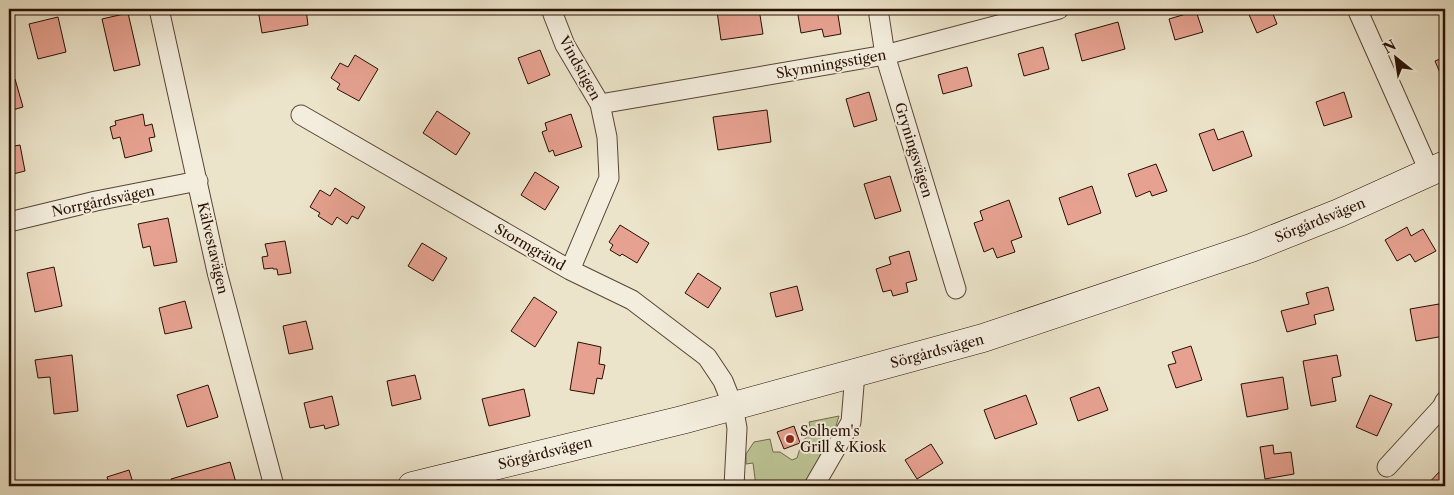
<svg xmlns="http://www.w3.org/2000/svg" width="1454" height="495" font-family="'Libre Caslon Text',serif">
<rect width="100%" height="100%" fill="#ece4ca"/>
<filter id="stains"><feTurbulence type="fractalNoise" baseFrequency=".004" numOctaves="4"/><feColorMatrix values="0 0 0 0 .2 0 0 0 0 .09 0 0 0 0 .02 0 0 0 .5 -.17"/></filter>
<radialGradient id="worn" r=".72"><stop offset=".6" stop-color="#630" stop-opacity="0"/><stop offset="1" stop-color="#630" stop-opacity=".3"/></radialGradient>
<path fill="#bcc394" stroke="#72694b" d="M839 416 836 426 804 486H756L753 463 746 464V454L754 442 770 439 773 452H780L792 460 797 458 802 442 811 432 809 422Z"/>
<path fill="#e6a190" stroke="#280f02" d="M264 9H306L308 25 262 33 258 10Z
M729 9H759L763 34 721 40 717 11Z
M797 9H837L841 34 824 37 822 29 801 33Z
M1249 9H1285L1273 14 1277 24 1257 33 1247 10Z
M1196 11 1203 32 1175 40 1169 19Z
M128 13 140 65 114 71 102 19Z
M58 17 66 52 38 59 29 24Z
M1118 22 1125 49 1082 61 1075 34Z
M1043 47 1049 69 1024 76 1018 54Z
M540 50 550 75 528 84 518 58Z
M355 55 378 69 359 101 337 89 340 84 331 78 340 63 348 67Z
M1445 57V79L1443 80 1435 61Z
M967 67 972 86 943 94 938 75Z
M15 79 23 107 9 111V80Z
M869 92 877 120 854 127 846 99Z
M1344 92 1352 117 1324 126 1316 102Z
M767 110 771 142 718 150 713 117Z
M437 111 470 133 456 155 423 133Z
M143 114 145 126 152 124 155 137 149 138 152 151 125 158 120 137 113 139 110 127 116 125 115 121Z
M571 114 582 147 555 156 553 150 549 152 542 132 547 130 545 123Z
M1214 129 1218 140 1243 131 1252 156 1213 171 1199 134Z
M20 145 25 171 9 175V147Z
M1156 164 1167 191 1152 196 1150 191 1136 197 1128 174Z
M535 172 559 187 545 210 521 195Z
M890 176 901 211 875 219 864 184Z
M1092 186 1101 213 1068 225 1059 198Z
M335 188 365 207 358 219 352 216 347 224 337 217 332 225 318 216 320 213 310 207 320 190 330 196Z
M1009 200 1022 237 1011 241 1015 252 997 258 993 248 984 252 974 223 983 220 980 211Z
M168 218 177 262 154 266 150 246 143 248 138 224Z
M620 225 649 243 637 263 622 254 620 256 610 250 613 245 609 242Z
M1407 227 1411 236 1423 229 1436 251 1415 262 1410 254 1397 261 1385 240Z
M285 241 291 273 278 275 277 269H273V268L264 269 262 257 268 256 265 244Z
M422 243 447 258 433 281 408 266Z
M909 251 917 280 906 283 908 292 893 296 891 290 883 292 876 269 891 264 889 257Z
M54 267 62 306 35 312 27 273Z
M698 273 721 288 708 308 685 293Z
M797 286 803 310 776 317 770 293Z
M1328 287 1334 310 1314 315 1316 324 1287 332 1281 311 1309 304 1306 293Z
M534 297 557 312 535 347 511 331Z
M185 301 192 328 165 334 159 308Z
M1439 304 1444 336 1416 341 1410 309Z
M306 321 313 349 289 354 283 326Z
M578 342 601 347 599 364 605 365 602 379 597 378 594 394 570 390Z
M1191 346 1202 380 1176 388 1168 365 1176 363 1172 352Z
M72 355 78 411 54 414 50 377 38 378 35 360Z
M1337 355 1341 376 1332 378 1336 401 1311 406 1303 361Z
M415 375 421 399 392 406 387 381Z
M1283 377 1288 409 1247 417 1241 384Z
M208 385 218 417 187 427 177 395Z
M1099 387 1108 410 1078 421 1070 398Z
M524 389 530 416 489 426 482 399Z
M1026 395 1037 424 995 439 984 410Z
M1370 395 1392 404 1377 436 1356 427Z
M332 396 339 425 325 429 324 425 310 428 304 403Z
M794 426 800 443 784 449 777 432Z
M931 444 943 463 917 479 905 460Z
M1273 445 1274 454 1291 452 1294 474 1265 479 1260 447Z
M230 462 237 486H173L171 479Z
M129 470 134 486H110L107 477Z
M1440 471 1445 476V486H1426Z"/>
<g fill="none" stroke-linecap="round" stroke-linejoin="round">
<defs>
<path id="street" d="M159 9 217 272 274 486
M551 9 565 45 600 104 607 137 609 178 570 270
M878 9 885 55 956 289
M1357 9 1430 173
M600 104 885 55 1059 9
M301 115 570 270 632 300 707 357 723 381 733 406 737 428 734 486
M9 222 96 201 198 181
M1387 467 1442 407 1445 401
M814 486 851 422 855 373"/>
<path id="secondary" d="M412 486 682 420 983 338 1251 248 1339 213 1445 165"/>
</defs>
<use href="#street" stroke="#594434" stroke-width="21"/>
<use href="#secondary" stroke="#280f02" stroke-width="29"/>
<use href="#street" stroke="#f3eddd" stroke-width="19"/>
<use href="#secondary" stroke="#f3eddd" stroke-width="28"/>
</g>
<circle fill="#8f2418" stroke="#f3eddd" stroke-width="2" cx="790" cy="439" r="5"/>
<g text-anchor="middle" stroke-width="4" stroke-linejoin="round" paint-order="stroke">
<g font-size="14" fill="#280f02" stroke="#f3eddd">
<text transform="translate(831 64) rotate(-10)" y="5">Skymningsstigen</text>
<text transform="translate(580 68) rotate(61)" y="5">Vindstigen</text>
<text transform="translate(914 150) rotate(73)" y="5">Gryningsvägen</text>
<text transform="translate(103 201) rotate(-12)" y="5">Norrgårdsvägen</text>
<text transform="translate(1320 220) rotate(-22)" y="5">Sörgårdsvägen</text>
<text transform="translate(530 247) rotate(30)" y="5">Stormgränd</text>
<text transform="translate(213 248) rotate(77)" y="5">Kälvestavägen</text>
<text transform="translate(937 351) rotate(-15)" y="5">Sörgårdsvägen</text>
<text transform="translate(545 453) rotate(-14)" y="5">Sörgårdsvägen</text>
</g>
<g font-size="14" fill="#280f02" stroke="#f3eddd" text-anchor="start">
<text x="800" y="436">Solhem's<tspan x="800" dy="16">Grill &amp; Kiosk</tspan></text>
</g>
</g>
<rect width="1454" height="495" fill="none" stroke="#ece4ca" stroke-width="30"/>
<rect x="10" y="10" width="1434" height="475" fill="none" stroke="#280f02" stroke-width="2.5"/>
<rect x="15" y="15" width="1424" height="465" fill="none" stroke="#280f02"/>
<g transform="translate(1396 58) rotate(330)" stroke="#f3eddd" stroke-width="4" paint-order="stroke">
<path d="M0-4L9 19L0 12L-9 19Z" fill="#280f02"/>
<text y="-8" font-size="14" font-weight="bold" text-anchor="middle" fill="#280f02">N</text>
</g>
<rect width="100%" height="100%" filter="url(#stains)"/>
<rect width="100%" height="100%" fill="url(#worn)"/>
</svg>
